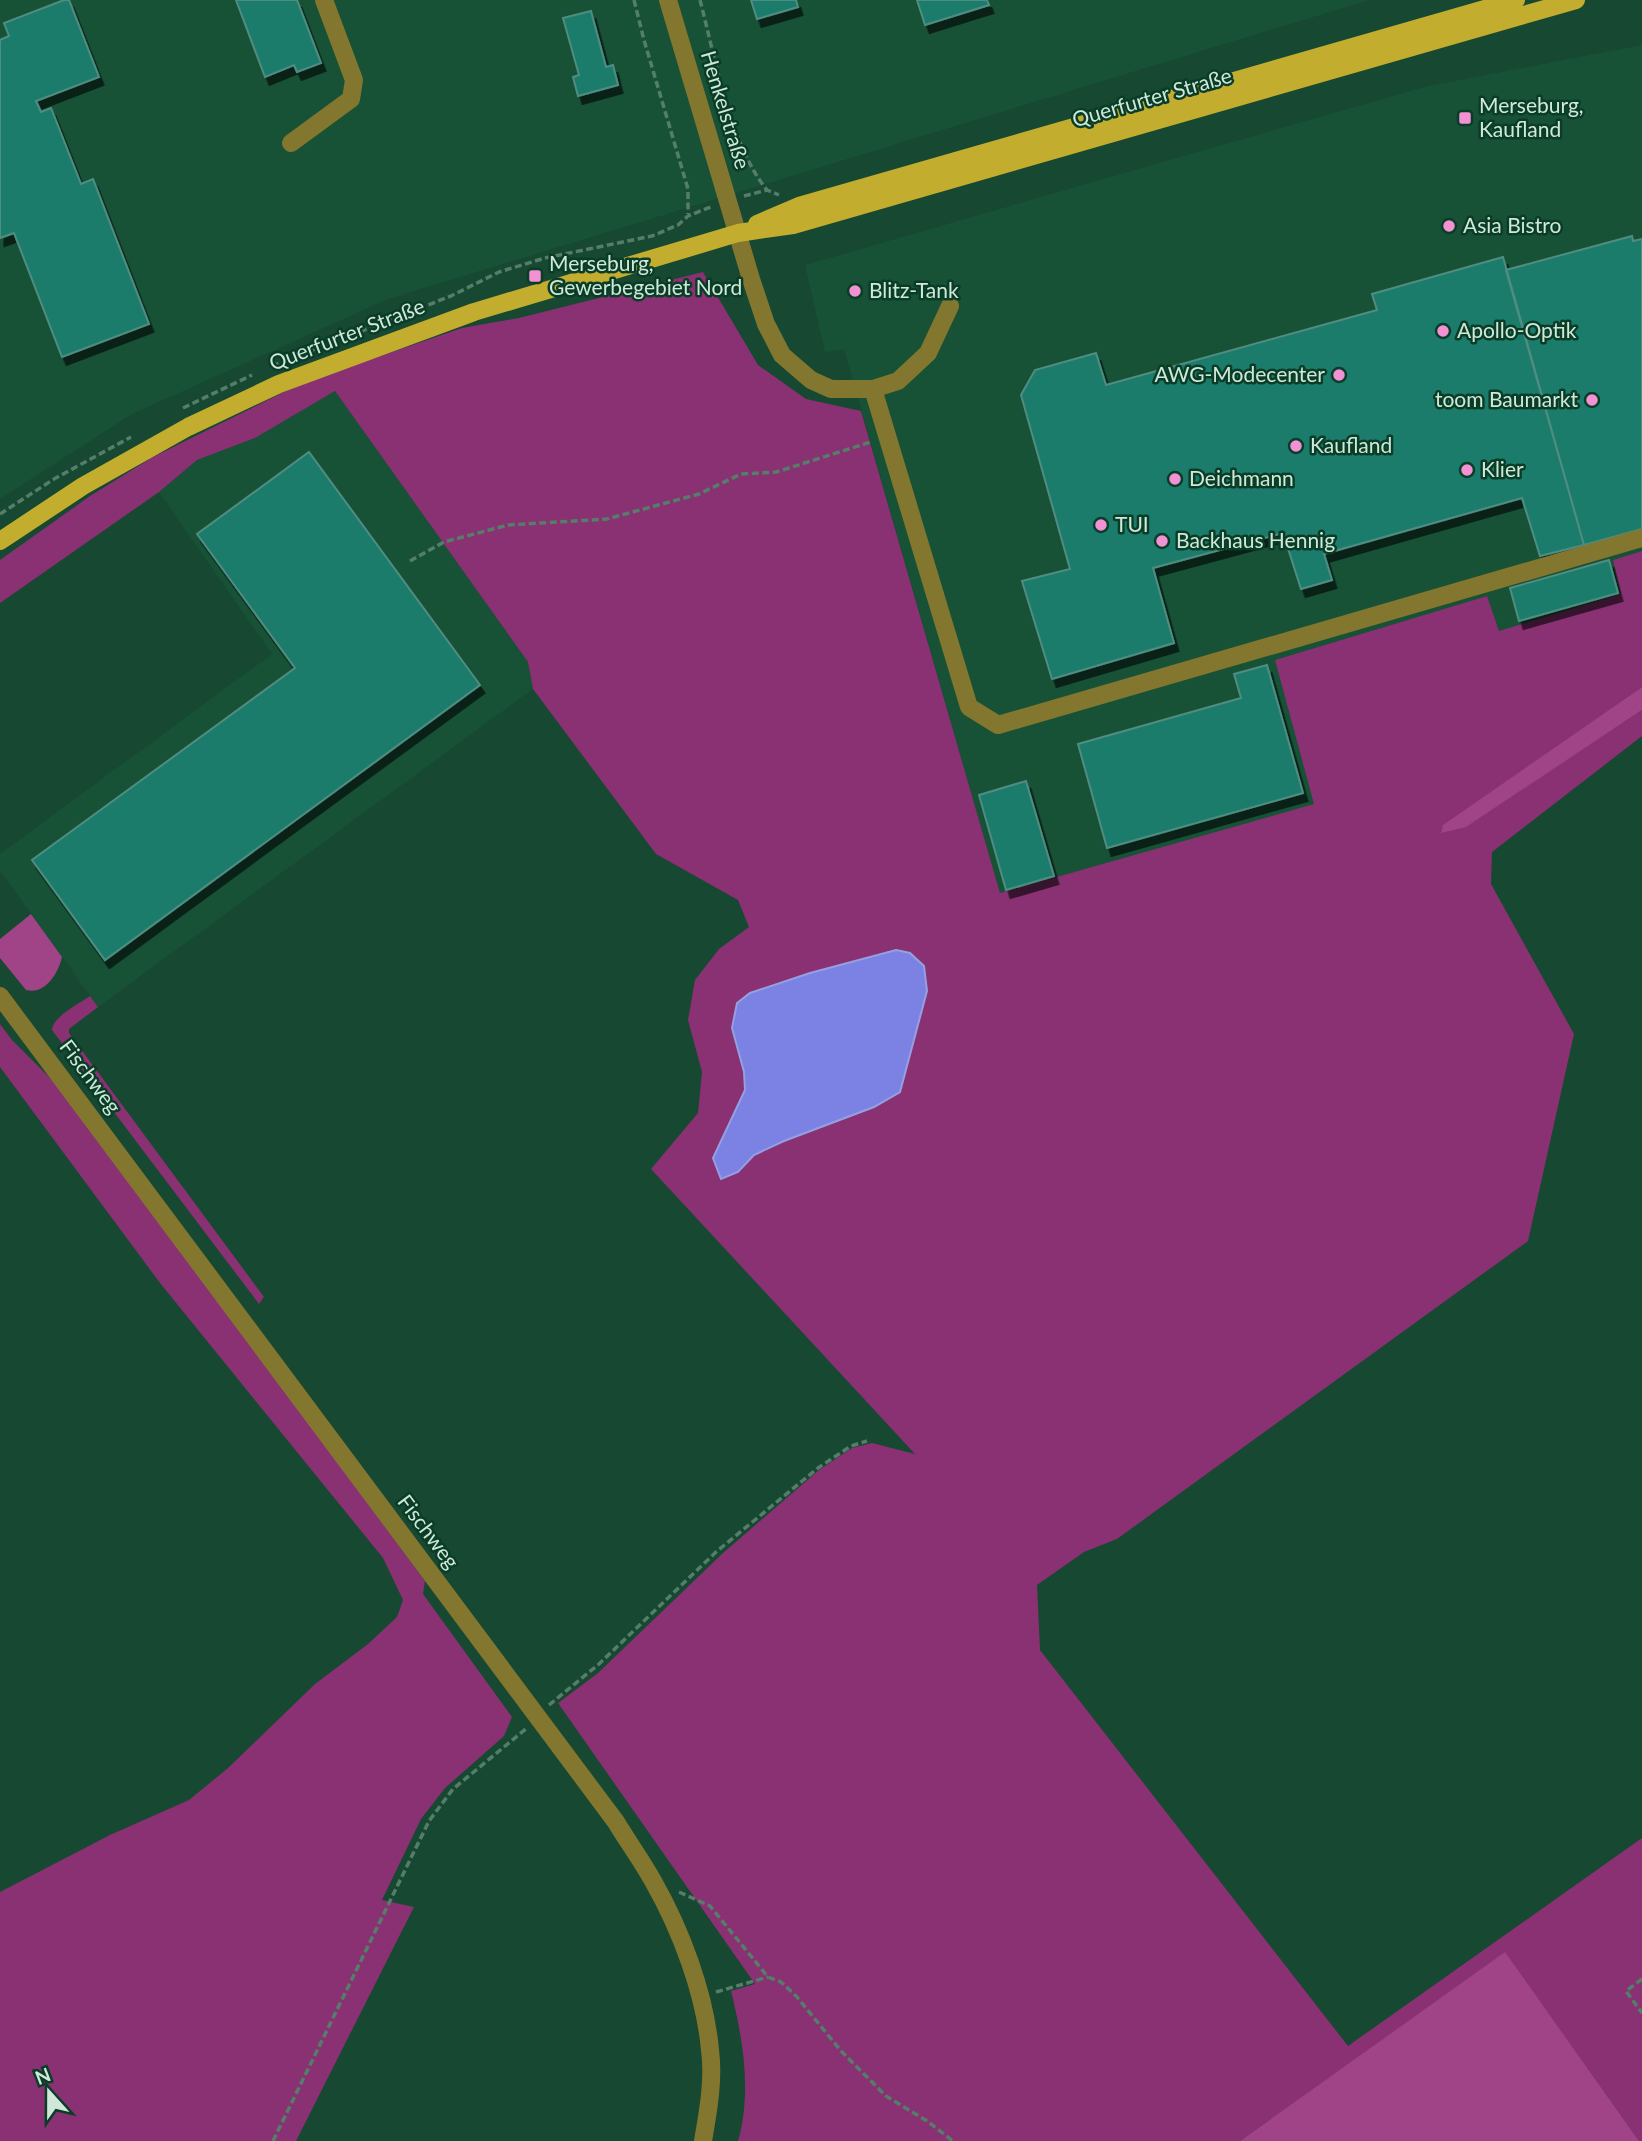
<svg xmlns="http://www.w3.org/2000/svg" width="1642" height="2141" font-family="Lato,sans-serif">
<defs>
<filter id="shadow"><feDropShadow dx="4.5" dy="8" stdDeviation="0" flood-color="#0009"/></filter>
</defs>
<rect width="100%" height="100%" fill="#174831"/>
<path fill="#175237" d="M0 0H1369L388 299 132 414 0 499Z
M1642 45V551L1613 560 1621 594 1499 631 1487 596 1275 660 1315 804 1000 893 844 349 825 352 805 265 1424 87Z
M335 391 528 662 533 689 98 1007 0 870V854L272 654 159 492 197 460 255 438Z"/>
<path fill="#893172" d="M703 272 758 365 806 399 861 411 1000 893 1314 804 1275 660 1487 596 1499 631 1621 594 1613 560 1642 551V687L1444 825 1441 832 1466 826 1642 710V736L1492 852 1491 884 1574 1034 1528 1241 1117 1539 1084 1552 1037 1585 1040 1650 1348 2046 1642 1838V2141H1639L1505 1953 1240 2141H738C752 2093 743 2039 731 1991L755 1984 558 1703 598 1673 723 1553 819 1470 852 1448 872 1443 915 1454 651 1169 698 1113 702 1072 688 1020 695 980 719 949 749 927 738 900 656 854 533 689 528 662 335 391 255 438 197 460 159 492 0 603V560L90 496 153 457 286 391 331 373 462 328 519 318Z
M90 996 98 1007 69 1029V1033L264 1297 259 1304 52 1030C53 1016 79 1004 90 996Z
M0 1024 12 1040 64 1092 425 1581 423 1594 512 1717 504 1736 445 1788 421 1819 382 1900 414 1907 296 2141H0V1892L110 1835 189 1800 228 1768 315 1684 368 1644 397 1617 403 1600 383 1558 160 1283 0 1067Z"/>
<path fill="#a04487" d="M1642 687V710L1466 827 1441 833 1443 825Z
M31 914 62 957C58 974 45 995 26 990L0 958V939Z
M1505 1952 1639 2141H1240Z"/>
<path fill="#7c81e4" stroke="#95a0e1" stroke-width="2" d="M896 950 910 953 924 966 927 991 900 1092 874 1107 784 1141 754 1155 738 1172 721 1179 713 1158 745 1090 744 1072 732 1028 737 1003 750 993 810 973Z"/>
<path fill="#1d7b6c" stroke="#508d80" stroke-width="2" filter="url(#shadow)" d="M64 0H69L99 77 36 101 41 112 51 108 81 184 93 179 149 324 62 357 14 233 0 238V40L9 36 4 23Z
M236 0H297L321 63 297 72 294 65 265 77Z
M751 0H796L798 7 757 19Z
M917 0H987L989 5 925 25Z
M591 11 606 67 613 65 618 85 578 96 573 77 579 75 563 18Z
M1632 236 1633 241 1642 239V529L1584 545 1506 270Z
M1503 257 1584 545 1540 556 1522 498 1324 554 1332 580 1301 589 1283 533 1153 568 1174 643 1052 679 1022 581 1070 569 1021 395 1035 370 1096 353 1106 385 1377 310 1372 294Z
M309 452 480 685 105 960 32 860 295 668 197 534Z
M1609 560 1618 593 1519 621 1510 588Z
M1267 665 1303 793 1107 848 1078 744 1241 698 1234 674Z
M1026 781 1054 876 1006 890 979 795Z"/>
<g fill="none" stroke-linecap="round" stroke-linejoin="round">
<path stroke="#557e6a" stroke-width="3.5" stroke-dasharray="7 3.5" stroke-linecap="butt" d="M634 0 644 40 688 189V214
M700 0C715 57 730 145 767 190
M744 196 767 190 779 195
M272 366 451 296 499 272 545 258 652 236 678 225 688 216 713 206
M183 408 252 375
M0 514 54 479 131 437
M410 561 444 542 508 525 607 519 699 494 741 474 776 472 871 442
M549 1705 599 1664 716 1552 818 1468 851 1446 867 1441
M679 1892 710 1906 768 1977 781 1982 797 1997 841 2051 886 2096 927 2121 953 2141
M1642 1979 1626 1991 1642 2013
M716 1992 768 1977
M273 2141 429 1821 453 1789 527 1728"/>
<path stroke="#83762f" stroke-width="18" d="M668 0 751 279 766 324 782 355 811 380 831 389H873L898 381 928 353 950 306
M291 143 351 99 354 80 324 0
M873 389 969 707 998 725 1642 538
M0 996 616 1822C628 1842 642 1861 653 1881 681 1930 705 1994 710 2050 714 2080 708 2112 703 2141"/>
<path stroke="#c2ad2f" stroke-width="18" d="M757 224 799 206 1516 0
M0 541 83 486 188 427 279 384 474 312 738 233 793 225 1576 0"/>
</g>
<g fill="#f391d5" stroke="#0a3d27" stroke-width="2.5">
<rect x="1458" y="111" width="14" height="14" rx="3.5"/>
<circle cx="1449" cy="226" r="7"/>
<rect x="528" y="269" width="14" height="14" rx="3.5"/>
<circle cx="855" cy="291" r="7"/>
<circle cx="1443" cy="331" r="7"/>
<circle cx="1339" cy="375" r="7"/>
<circle cx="1592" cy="400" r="7"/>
<circle cx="1296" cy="446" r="7"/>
<circle cx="1467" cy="470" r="7"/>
<circle cx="1175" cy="479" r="7"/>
<circle cx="1101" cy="525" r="7"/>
<circle cx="1162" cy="541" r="7"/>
</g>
<g text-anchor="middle" stroke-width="5" stroke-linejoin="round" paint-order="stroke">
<g font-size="21" fill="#cfe8d9" stroke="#0a3d27">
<text transform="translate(1152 98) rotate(-16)" y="7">Querfurter Straße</text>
<text transform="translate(725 110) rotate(73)" y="7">Henkelstraße</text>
<text transform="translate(347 335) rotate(-21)" y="7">Querfurter Straße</text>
<text transform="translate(90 1077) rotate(53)" y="7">Fischweg</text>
<text transform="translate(428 1532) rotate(53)" y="7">Fischweg</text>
</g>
<g font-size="21" fill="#cfe8d9" stroke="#0a3d27" text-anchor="start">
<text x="1479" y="113">Merseburg,<tspan x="1479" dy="24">Kaufland</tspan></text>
<text x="1463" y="233">Asia Bistro</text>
<text x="549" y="271">Merseburg,<tspan x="549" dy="24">Gewerbegebiet Nord</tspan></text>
<text x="869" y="298">Blitz-Tank</text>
<text x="1457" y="338">Apollo-Optik</text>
<text x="1325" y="382" text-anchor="end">AWG-Modecenter</text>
<text x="1578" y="407" text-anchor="end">toom Baumarkt</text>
<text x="1310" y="453">Kaufland</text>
<text x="1481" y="477">Klier</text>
<text x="1189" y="486">Deichmann</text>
<text x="1115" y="532">TUI</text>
<text x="1176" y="548">Backhaus Hennig</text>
</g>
</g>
<g transform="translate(49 2092) rotate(339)" stroke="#0a3d27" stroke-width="5" paint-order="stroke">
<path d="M0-5L12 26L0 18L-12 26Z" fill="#cfe8d9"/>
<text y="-10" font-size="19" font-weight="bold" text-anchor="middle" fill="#cfe8d9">N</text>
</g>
</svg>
